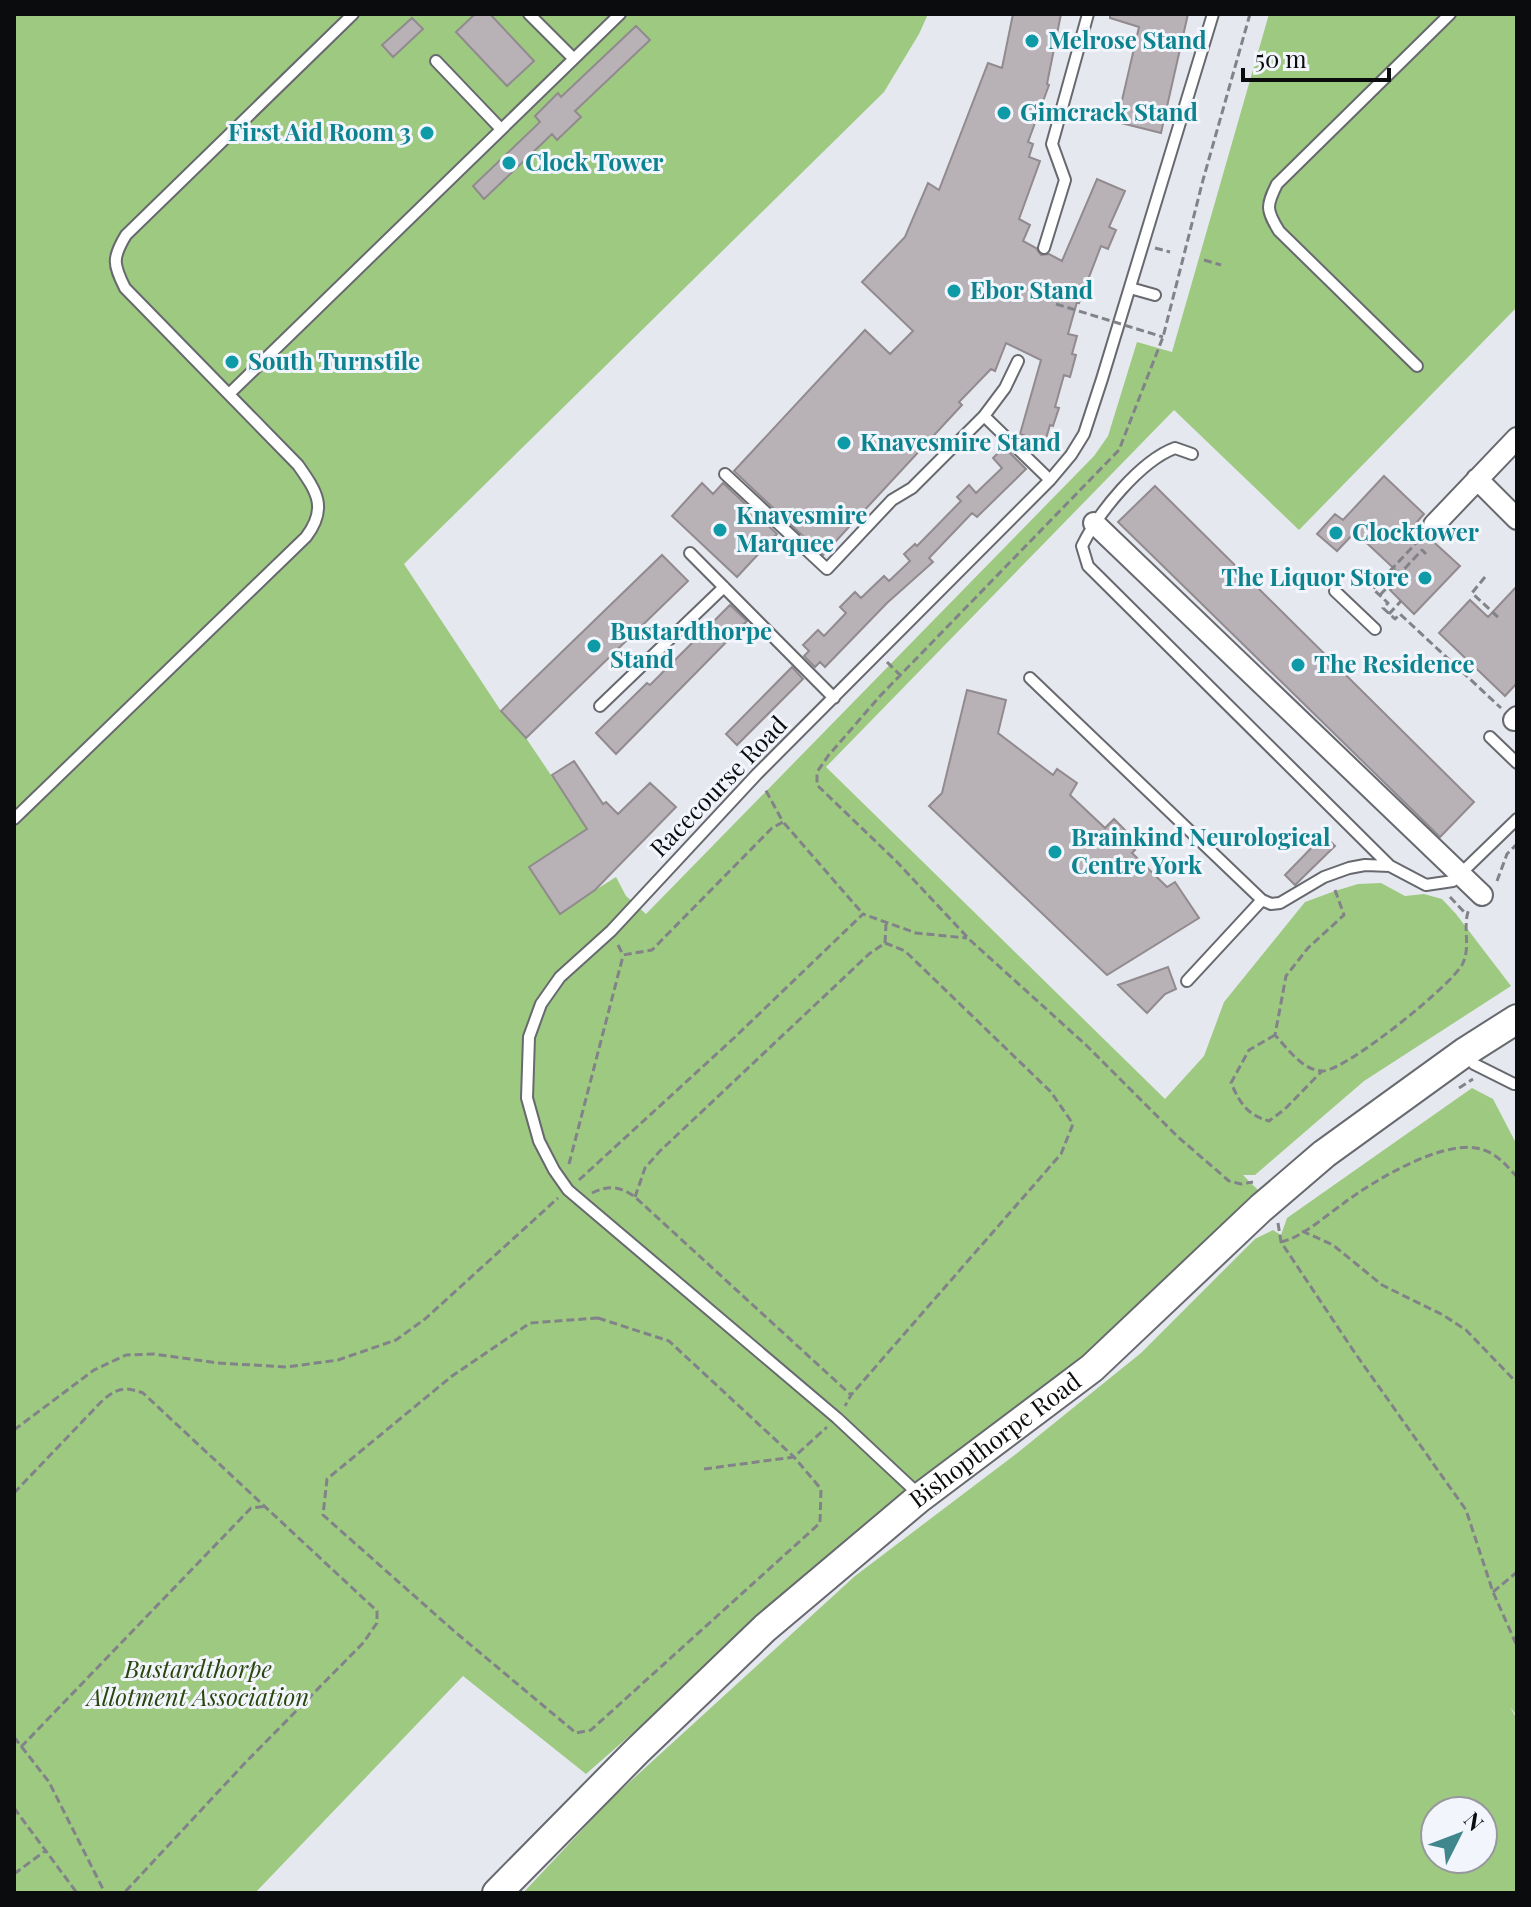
<svg xmlns="http://www.w3.org/2000/svg" width="1531" height="1907" font-family="'Playfair Display',serif">
<rect width="100%" height="100%" fill="#e6e8ef"/>
<path fill="#9ec980" fill-rule="evenodd" d="M14 14H928L919 34 884 92 404 564 501 711 526 738 598 845 529 867 559 913 616 877 626 896 646 914 1094 456 1108 436 1137 342 1172 352 1269 14H1517V307L1299 530 1174 410 826 767 1165 1099 1204 1056 1224 1002 1305 902 1335 891 1358 884 1381 883 1405 896 1424 894 1442 899 1456 914 1511 986 1364 1081 1255 1175H1243L1258 1190 1106 1341 912 1488 586 1774 463 1676 255 1893H14Z
M1472 1088 1493 1099 1517 1145V1716L1510 1707 1517 1719V1893H523L611 1799 855 1576 1016 1454 1141 1353 1255 1239 1273 1230 1281 1235 1287 1218ZM1435 1811H1483V1859H1435Z"/>
<path fill="#b8b1b5" stroke="#918a8e" stroke-width="2" d="M475 14H490L534 61 507 86 456 32Z
M1013 14H1061L1047 84 1049 85 1028 142 1033 144 1029 157 1040 161 1019 219 1030 225 1023 241 1036 248 1041 255 1049 254 1062 261 1097 179 1125 191 1109 227 1116 230 1108 249 1101 246 1079 303 1077 302 1068 334 1077 336 1072 354 1076 355 1070 377 1064 375 1055 407 1059 408 1053 426 1050 425 1045 442 1020 434 1041 360 1006 343 995 371 991 369 959 402 962 405 823 555 734 471 865 330 890 354 913 331 862 282 905 237 928 183 939 190 988 63 1002 68Z
M1110 14H1188L1161 133 1117 122 1139 27 1110 18Z
M412 18 423 29 393 57 382 45Z
M636 26 650 40 575 111 581 117 557 140 552 134 484 199 473 186 540 122 535 116 558 93 561 97Z
M1004 447 1026 469 977 517 972 513 929 558 933 562 887 603 825 667 820 662 815 667 804 656 809 651 803 645 818 630 824 636 846 613 840 607 855 592 861 598 884 576 889 581 910 561 904 554 915 544 917 546 961 501 957 497 969 485 976 493 1002 468 993 458Z
M1384 476 1424 514 1416 523 1425 534 1460 566 1414 614 1390 590 1403 577 1355 532 1337 551 1317 534 1335 514 1343 520Z
M702 483 713 494 723 483 777 534 737 577 672 516Z
M1155 486 1474 802 1440 837 1118 522Z
M662 555 688 581 526 738 501 711Z
M1517 586V683L1505 696 1439 633 1470 600 1488 617Z
M730 605 747 621 616 754 596 733 647 683 650 685Z
M792 667 803 679 737 745 726 734Z
M967 690 1006 700 998 733 1053 775 1057 769 1077 783 1070 795 1105 828 1114 819 1130 835 1125 841 1135 850 1132 853 1167 887 1175 882 1199 918 1107 975 929 806 942 793Z
M574 761 603 804 606 802 618 814 650 783 676 807 595 890 560 914 529 867 587 829 552 775Z
M1324 835 1335 846 1295 885 1285 875Z
M1168 967 1176 989 1165 994 1147 1013 1118 985Z"/>
<g fill="none" stroke-linecap="round" stroke-linejoin="round">
<defs>
<path id="lane" d="M529 14 573 58
M436 61 500 128
M1044 248 1065 180 1052 144 1088 14
M1130 288 1155 295
M1417 366 1279 231C1266 210 1266 206 1277 184L1450 14
M229 394 620 14
M984 416 1050 480
M1192 454 1175 448C1140 461 1098 513 1082 546L1088 566 1390 866
M725 474 827 569 892 500 912 488 984 416 1005 388 1018 361
M690 553 834 698
M1335 591 1375 629
M1030 678 1262 900 1271 904 1280 903 1324 877 1349 868 1365 865 1390 866 1426 885 1453 881 1517 819
M600 706 724 587
M1490 737 1517 763
M14 819 306 537C328 508 317 492 298 465L125 288C113 264 112 258 126 235L353 14
M1187 981 1262 900
M1466 1053 1474 1064 1514 1084
M917 1498 912 1488 837 1418 568 1190 554 1170 539 1141 527 1098 529 1037 541 1004 560 977 611 931 757 774 1050 480 1071 455 1084 434 1102 379 1213 14"/>
<path id="street" d="M1477 479 1517 519
M1094 523 1482 895
M1434 525 1517 438
M1514 720 1517 717"/>
<g id="secondary">
<path id="s1" d="M497 1893 636 1752 765 1628 918 1499 1092 1368 1261 1208 1324 1154 1465 1052 1517 1019"/>
</g>
</defs>
<use href="#lane" stroke="#67696f" stroke-width="14"/>
<use href="#street" stroke="#67696f" stroke-width="24"/>
<use href="#secondary" stroke="#67696f" stroke-width="32"/>
<path stroke="#828388" stroke-width="3" stroke-dasharray="8 4" stroke-linecap="butt" d="M1250 14 1203 180 1163 337 1119 450 880 696 828 756 817 772V785L897 862 970 940 1086 1045 1178 1137 1229 1181 1241 1184 1253 1182
M1155 248 1170 252
M1204 260 1221 265
M1420 539 1373 589 1388 603 1383 608 1395 619 1400 614 1501 708
M1485 577 1472 593 1500 619
M1380 595 1422 550 1426 554
M1389 614 1401 601
M1516 633 1517 634
M887 662 901 676
M784 823 863 914
M1497 881 1507 854 1517 844
M1335 890 1344 915 1308 948 1286 976 1275 1035C1288 1049 1303 1071 1323 1071 1345 1071 1454 984 1463 963 1471 945 1462 927 1469 909
M1450 897 1467 915
M885 943 886 924
M618 945 623 955 652 950 772 828 783 822 764 787
M1275 1035 1249 1050 1231 1083C1240 1103 1247 1115 1269 1121L1285 1109 1322 1071
M1459 1088 1473 1079
M569 1164 623 956
M579 1180 734 1038 863 914 916 933 967 938
M592 1193C608 1185 620 1186 635 1197L851 1395
M635 1197 645 1168 659 1152 869 954 885 943 905 951 1051 1092 1073 1124 1061 1154 851 1395 845 1406
M1278 1223 1281 1242 1355 1353 1466 1510 1493 1592 1517 1646
M1302 1231 1333 1245 1382 1285 1443 1315 1466 1330 1517 1383
M1281 1242C1303 1237 1325 1216 1344 1203 1373 1181 1447 1136 1484 1150 1498 1155 1507 1166 1517 1177
M598 1318 669 1341 794 1457 821 1489 820 1523 591 1730 576 1733 454 1631 323 1515 327 1479 452 1376 530 1323Z
M14 1430 94 1370 126 1355 154 1354 218 1363 287 1367 338 1360 396 1340 425 1319 558 1198
M704 1469 794 1457 827 1427
M14 1493 101 1402C116 1388 124 1386 143 1393L377 1611V1623L363 1643 244 1764 124 1893
M1493 1592 1517 1572
M14 1737 49 1782 105 1893
M21 1747 251 1508 267 1506
M14 1808 77 1893
M14 1874 45 1851"/>
<use href="#lane" stroke="#fff" stroke-width="10"/>
<use href="#street" stroke="#fff" stroke-width="20"/>
<use href="#secondary" stroke="#fff" stroke-width="28"/>
<path stroke="#828388" stroke-width="3" stroke-dasharray="8 4" stroke-linecap="butt" d="M1056 304 1163 337"/>
</g>
<g fill="#0f9aa8" stroke="#f3f5fc" stroke-width="3">
<circle cx="1032" cy="41" r="8"/>
<circle cx="1004" cy="113" r="8"/>
<circle cx="427" cy="133" r="8"/>
<circle cx="509" cy="163" r="8"/>
<circle cx="954" cy="291" r="8"/>
<circle cx="232" cy="362" r="8"/>
<circle cx="844" cy="443" r="8"/>
<circle cx="720" cy="530" r="8"/>
<circle cx="1336" cy="533" r="8"/>
<circle cx="1425" cy="578" r="8"/>
<circle cx="594" cy="646" r="8"/>
<circle cx="1298" cy="665" r="8"/>
<circle cx="1055" cy="852" r="8"/>
</g>
<g text-anchor="middle" stroke-width="6" stroke-linejoin="round" paint-order="stroke">
<g font-size="24" font-weight="bold" fill="#0d838f" stroke="#f3f5fc" text-anchor="start">
<text x="1048" y="49">Melrose Stand</text>
<text x="1020" y="121">Gimcrack Stand</text>
<text x="411" y="141" text-anchor="end">First Aid Room 3</text>
<text x="525" y="171">Clock Tower</text>
<text x="970" y="299">Ebor Stand</text>
<text x="248" y="370">South Turnstile</text>
<text x="860" y="451">Knavesmire Stand</text>
<text x="736" y="524">Knavesmire<tspan x="736" dy="28">Marquee</tspan></text>
<text x="1352" y="541">Clocktower</text>
<text x="1409" y="586" text-anchor="end">The Liquor Store</text>
<text x="610" y="640">Bustardthorpe<tspan x="610" dy="28">Stand</tspan></text>
<text x="1314" y="673">The Residence</text>
<text x="1071" y="846">Brainkind Neurological<tspan x="1071" dy="28">Centre York</tspan></text>
</g>
<g font-size="24" fill="#0b0c0e" stroke="#f3f5fc">
<text transform="translate(719 787) rotate(-46)" y="8">Racecourse Road</text>
<text dy="8" stroke="none"><textPath href="#s1" startOffset="674">Bishopthorpe Road</textPath></text>
</g>
<g font-size="24" font-style="italic" fill="#29460e" stroke="#f3f5fc">
<text x="198" y="1678">Bustardthorpe<tspan x="198" dy="28">Allotment Association</tspan></text>
</g>
</g>
<rect width="1531" height="1907" fill="none" stroke="#0b0c0e" stroke-width="32"/>
<g transform="translate(1459 1835) rotate(48)"><circle r="38" fill="#f3f5fc" stroke="#96989d" stroke-width="2"/>
<path d="M0-6L14 30L0 20L-14 30Z" fill="#3f878d"/>
<text y="-12" font-size="22" font-weight="bold" text-anchor="middle" fill="#0b0c0e">N</text>
</g>
<path d="M1243 68v12h146v-12" fill="none" stroke="#0b0c0e" stroke-width="4"/>
<text x="1255" y="68" font-size="24" fill="#0b0c0e" stroke="#f3f5fc" stroke-width="6" paint-order="stroke">50 m</text>
</svg>
